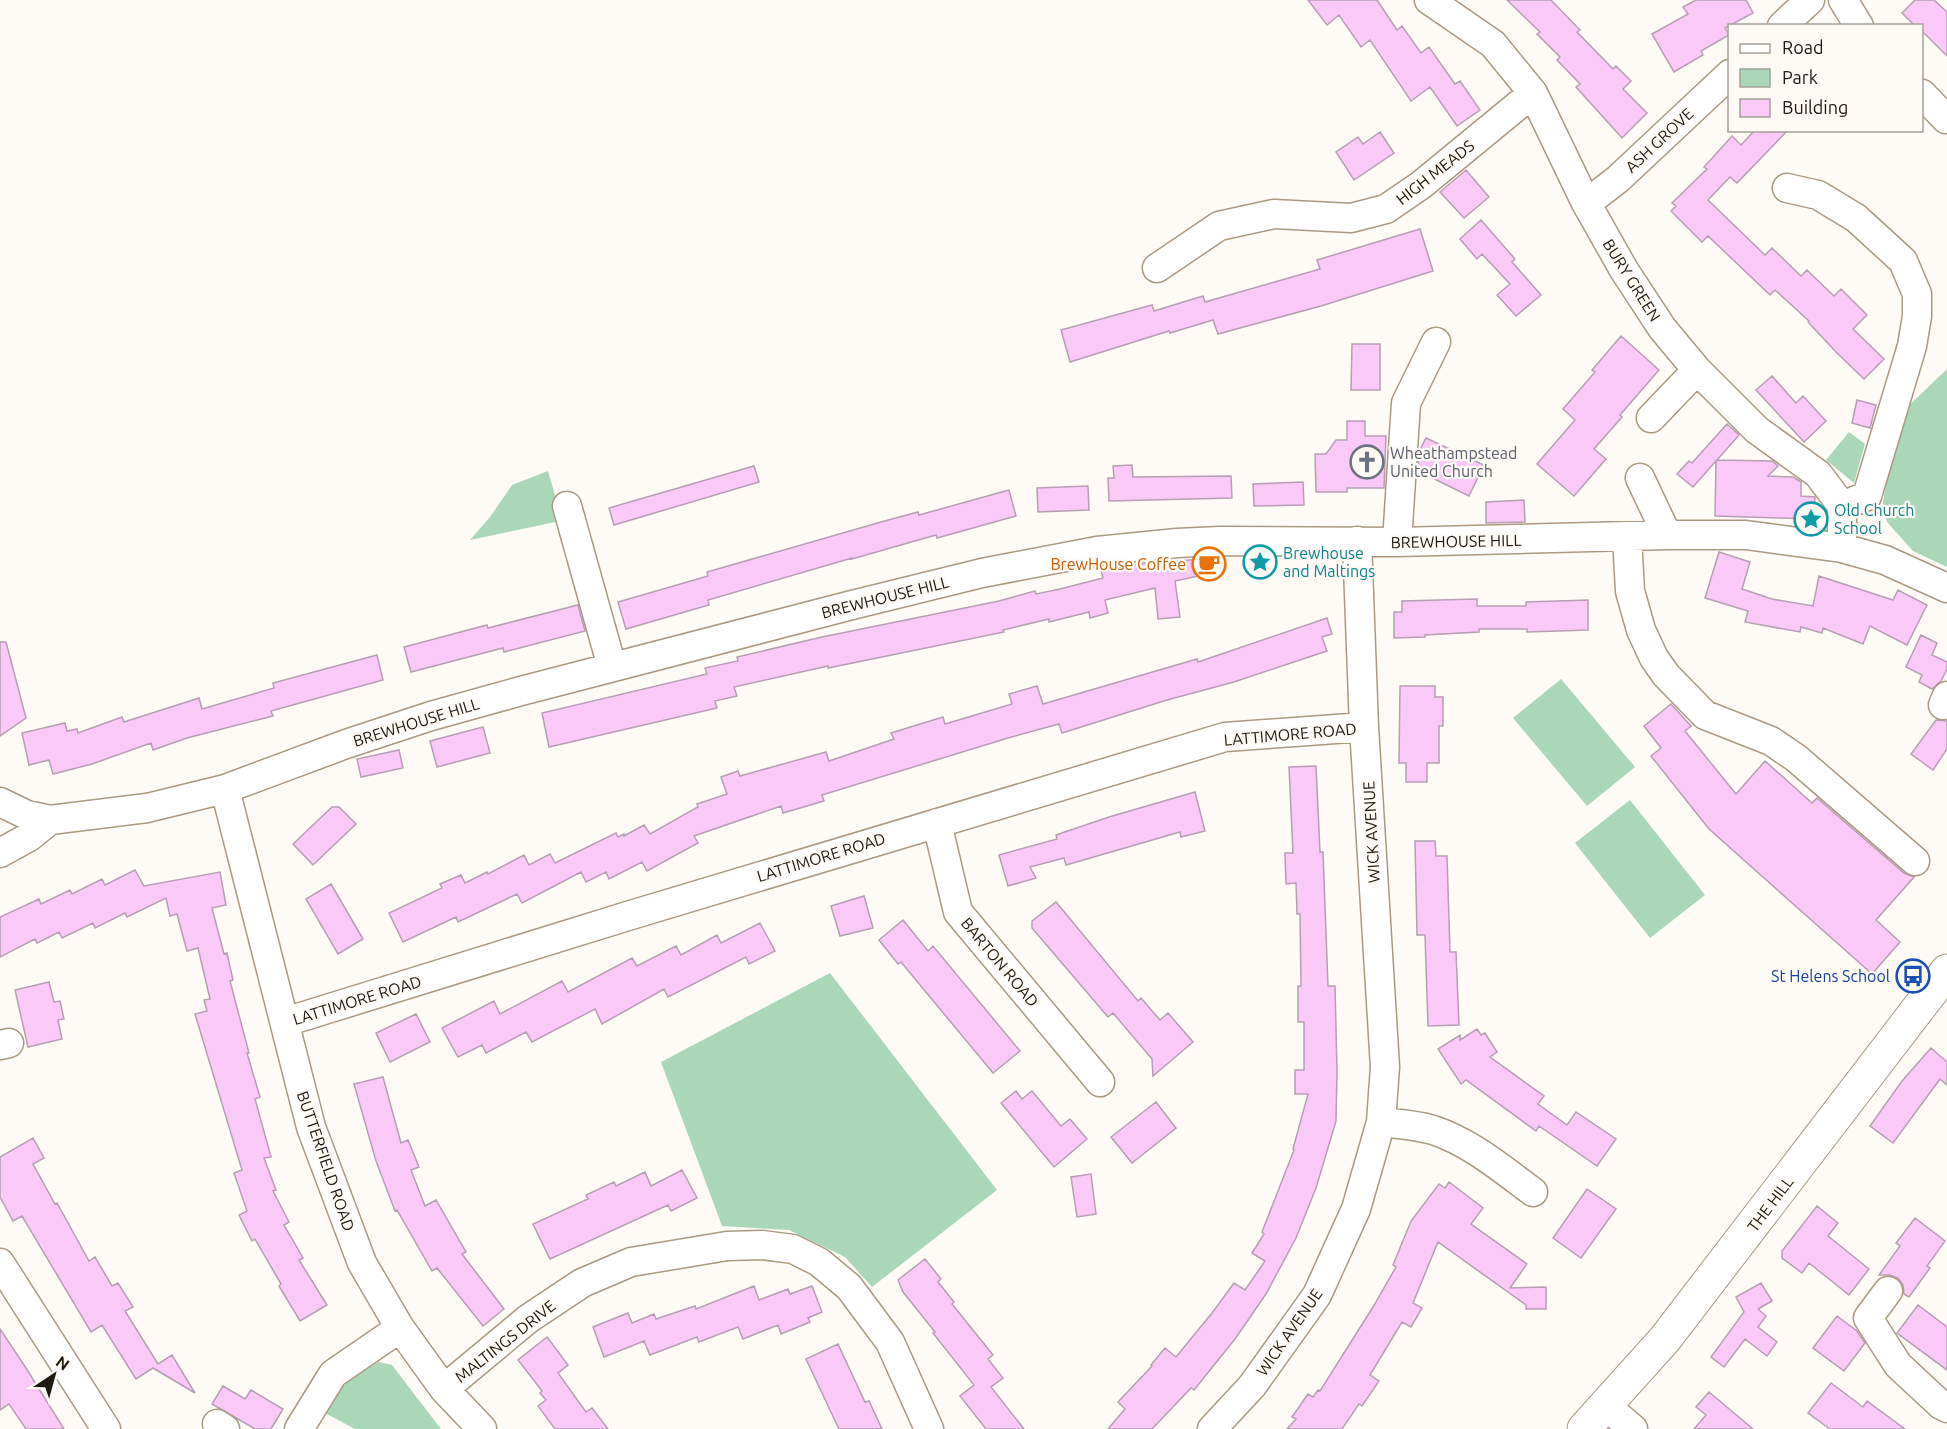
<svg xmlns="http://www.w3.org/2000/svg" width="1947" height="1429" font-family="Ubuntu,sans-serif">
<rect width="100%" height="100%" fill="#fefaf5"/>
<path fill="#a9d7b8" d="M1947 369V567L1913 551 1887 522 1883 502 1897 417Z
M1849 432 1865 444 1854 483 1826 460Z
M548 471 561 516 560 521 470 540 490 517 512 485Z
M1561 679 1635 767 1587 806 1513 718Z
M1630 800 1705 895 1650 938 1575 843Z
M830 973 997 1190 872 1287 845 1257 789 1230 722 1226 661 1062Z
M379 1362 392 1365 441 1429H355L325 1413C341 1383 351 1379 379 1362Z"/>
<path fill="#fbc9f8" stroke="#b69eb4" stroke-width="1.5" d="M1308 0H1377L1397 30 1402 26 1421 53 1429 47 1455 84 1460 81 1480 110 1457 126 1430 87 1411 101 1370 40 1361 47 1339 15 1327 25Z
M1507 0H1551L1580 30 1577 32 1613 69 1616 66 1631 81 1623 89 1647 113 1622 138 1576 87 1580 84 1557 60 1560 57 1537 34 1540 32Z
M1696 0H1746L1753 13 1725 28 1729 35 1701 51 1703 55 1674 72 1652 34 1688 14 1683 7Z
M1915 0H1934L1947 12V56L1922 31V26H1915L1902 13Z
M1755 130H1788L1737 183 1730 177 1708 200 1765 255 1772 248 1801 276 1807 270 1834 296 1841 289 1867 315 1853 329 1884 359 1864 379 1836 352 1808 322 1809 321 1775 290 1770 295 1708 236 1702 242 1671 211 1676 206 1672 203 1707 169 1704 167 1732 136 1741 145Z
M1380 132 1394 153 1354 180 1336 152 1358 137 1363 144Z
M1466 170 1489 197 1464 218 1440 192Z
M1481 220 1515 259 1512 262 1541 295 1516 316 1497 295 1510 284 1482 254 1477 259 1460 239Z
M1420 229 1433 271 1321 306 1218 334 1213 320 1170 333 1169 331 1070 362 1061 330 1152 305 1154 311 1203 296 1205 302 1320 269 1317 260Z
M1621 336 1659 370 1620 415 1622 417 1594 449 1606 459 1574 496 1537 464 1575 420 1563 409 1595 372 1592 370Z
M1352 344H1380V390H1351Z
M1772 376 1796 403 1803 396 1826 421 1804 442 1756 390Z
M1857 400 1876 405 1870 428 1852 423Z
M1347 421H1365V436H1386L1384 488H1347V492H1316L1315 454H1326L1336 440H1347Z
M1727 424 1739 435 1717 460 1772 461 1778 466 1768 476 1793 477 1801 482V496L1815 497 1814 519 1715 516 1716 461 1693 487 1677 474 1689 461 1692 463Z
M1426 438 1484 465 1469 496 1418 471 1419 452Z
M1132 465 1133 477 1231 476 1232 498 1109 501 1108 478H1114L1113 466Z
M754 466 759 482 614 525 609 508Z
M1303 482 1304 505 1254 506 1253 484Z
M1088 486 1089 510 1038 512 1037 488Z
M1009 490 1016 516 937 538 936 535 852 559V558L708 600 709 605 626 629 618 602 708 576 707 572 881 522 918 512 919 515Z
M1524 500 1525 522 1486 523V502Z
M1719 552 1750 562 1742 589 1772 599 1813 606 1819 576 1893 600 1898 590 1927 605 1907 645 1870 626 1863 644 1823 628 1822 633 1801 627 1800 632 1745 622 1748 611 1705 598Z
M1219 558 1222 571 1175 581 1180 617 1158 619 1155 588 1105 600 1108 613 1090 618 1089 612 1049 622V619L1003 630 1004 632 828 668V666L734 687 737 696 715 701 717 708 549 747 542 713 707 674 705 668 738 661 737 657 822 637 999 601 1035 591 1036 594 1060 589 1103 578 1101 570 1146 563Z
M1477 599V606H1526V602L1588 600V630L1527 632V629H1479V632L1425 635V637L1394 638V612H1402V601Z
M578 605 585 631 504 652 503 648 411 672 404 647 487 625 488 628Z
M1327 618 1332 634 1322 637 1327 651 1234 682 1167 700 1062 733 1059 724 1008 738 822 795 824 801 783 813 781 806 694 836 698 843 647 871 642 862 609 879 606 872 586 882 581 872 522 903 517 894 458 922 456 917 403 942 389 913 442 888 440 884 461 875 465 883 487 872 488 874 524 855 529 865 550 854 555 863 616 833 618 837 624 834V836L644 825 650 834 698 807 697 804 727 794 721 777 738 771 740 776 826 752 829 761 894 739 891 733 943 717 945 724 1012 704 1009 694 1037 686 1043 704 1197 659 1198 662Z
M1921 635 1937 643 1932 655 1947 662V669L1941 681 1932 689 1919 682 1922 675 1906 667Z
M0 642H6L26 718 0 736Z
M377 655 383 680 271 711 273 716 187 738 153 750 151 743 92 764 53 774 49 760 29 765 22 733 65 723 67 731 77 729 78 733 122 717 124 722 199 698 202 709 274 688 273 683Z
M1400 686H1435V697H1443V726H1439V763H1427V782H1406V763H1399Z
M1671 704 1691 726 1685 731 1736 794 1765 761 1812 803 1817 798 1904 873 1914 877 1876 920 1900 942 1872 974 1709 829 1651 756 1661 748 1644 726Z
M1936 720 1947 721V749L1933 770 1911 754Z
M483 727 490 753 437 767 430 741Z
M399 750 403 768 361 777 357 759Z
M1316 766 1320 852H1323L1328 986H1335L1337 1071 1336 1121 1316 1188 1296 1238 1266 1294 1235 1339 1194 1390 1191 1388 1152 1429H1108L1125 1409 1118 1402 1152 1366 1151 1365 1165 1348 1176 1357 1212 1313 1234 1283 1245 1290 1265 1261 1252 1253 1264 1234 1262 1232 1294 1150 1293 1149 1308 1094H1295V1070H1304V1022H1298V986H1301L1300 914H1297L1296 883 1286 884 1285 853H1293L1289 767Z
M1195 792 1205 831 1181 837 1180 832 1066 865 1064 858 1030 867 1036 878 1008 886 999 855 1057 839 1056 835 1109 817Z
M332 807H339L356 824 313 865 293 844Z
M1415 841H1435L1436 856H1447L1450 952H1456L1459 1025 1428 1026 1425 935H1417Z
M135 870 144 886 220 872 226 905 212 908 224 954 227 953 233 980 230 981 249 1053H247L260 1097 255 1099 271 1157 264 1158 276 1190 273 1191 289 1222 284 1225 303 1258 299 1260 327 1305 300 1321 279 1286 281 1284 255 1239 252 1241 239 1215 247 1211 234 1173 242 1170 195 1014 207 1011 204 1000 210 999 198 948 187 951 177 914 170 916 166 898 127 917 125 913 95 928 93 923 62 938 59 932 37 943 35 939 0 957V917L39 899 41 904 70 890 72 894 102 879 105 885Z
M331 884 363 939 338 954 306 899Z
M864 896 873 928 840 936 831 906Z
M1056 902 1138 1001 1141 998 1160 1020 1168 1013 1193 1042 1153 1076 1152 1059 1113 1013 1108 1017 1032 928V921Z
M903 920 928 951 933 946 1020 1051 993 1073 901 962 898 964 879 940Z
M760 923 775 951 749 964 746 957 668 997 664 989 602 1024 595 1009 532 1042 526 1032 486 1053 482 1045 458 1057 442 1028 494 1001 500 1014 562 981 568 992 632 958 637 966 676 946 681 955 717 935 721 943Z
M49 982 54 1002 60 1001 64 1019 58 1020 62 1039 28 1047 15 990Z
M416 1014 430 1042 390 1062 376 1033Z
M1477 1029 1481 1035 1485 1033 1497 1052 1490 1057 1544 1096 1538 1104 1567 1125 1576 1112 1616 1139 1597 1166 1539 1126 1536 1131 1466 1080 1461 1084 1438 1049 1460 1035V1040Z
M1931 1048 1947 1062V1085L1940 1079 1893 1143 1870 1126 1902 1081Z
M383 1077 401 1143 408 1140 419 1167 411 1170 425 1206 436 1200 466 1252 462 1254 504 1309 483 1326 437 1268 432 1271 397 1210 395 1211 376 1161 354 1084Z
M1016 1091 1022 1099 1032 1091 1061 1126 1070 1119 1087 1139 1054 1167 1001 1103Z
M1156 1102 1176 1128 1132 1163 1111 1137Z
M33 1138 44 1158 33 1164 55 1204 57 1203 89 1261 95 1257 112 1286 118 1283 133 1307 125 1311 158 1364 172 1355 195 1393 153 1368 136 1379 102 1325 91 1332 22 1216 13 1221 0 1197V1157Z
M682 1170 697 1198 671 1211 668 1205 550 1259 533 1224 588 1199 586 1195 614 1182 616 1186 645 1172 651 1186Z
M1091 1174 1096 1214 1077 1217 1071 1177Z
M1449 1182 1483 1208 1471 1224 1527 1264 1510 1288 1546 1287V1309H1526V1305L1438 1242 1413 1303 1422 1308 1411 1327 1402 1322 1370 1375 1379 1381 1362 1406 1359 1404 1342 1429H1287L1296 1419 1292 1417 1308 1394 1313 1397 1318 1390 1320 1391 1373 1307 1396 1267 1393 1265 1411 1221 1439 1184 1445 1188Z
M1587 1189 1616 1209 1581 1258 1553 1238Z
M1817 1206 1838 1223 1828 1236 1869 1269 1849 1295 1809 1263 1802 1273 1782 1258V1251Z
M1915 1218 1945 1241 1927 1266 1930 1268 1909 1297 1904 1294 1903 1285 1898 1278 1890 1275H1879L1900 1246 1896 1243Z
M925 1259 941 1279 938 1282 954 1302 952 1304 993 1355 988 1359 1003 1378 991 1387 1024 1429H986L960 1396 974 1385 933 1333 935 1332 903 1292 898 1280Z
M1761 1283 1772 1301 1758 1309 1766 1316 1758 1327 1777 1342 1767 1356 1745 1339 1724 1367 1711 1357 1744 1312 1736 1297Z
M754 1286 759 1300 788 1289 790 1294 812 1286 822 1312 808 1318 810 1322 781 1334 778 1325 743 1339 738 1327 699 1342 697 1337 650 1355 644 1341 604 1357 593 1327 628 1313 632 1323 654 1314 656 1319 695 1306 696 1309Z
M1918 1305 1947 1327V1370L1897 1333Z
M1837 1316 1857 1331 1865 1343 1844 1371 1813 1348Z
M0 1329 26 1368 64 1429H26L9 1404 0 1410Z
M547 1337 568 1365 558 1373 586 1412 592 1408 608 1429H555L538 1406 546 1400 540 1393 542 1391 518 1360Z
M838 1344 865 1402 869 1401 882 1429H839L806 1359Z
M1831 1383 1863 1407 1867 1401 1905 1429H1830L1808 1413Z
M223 1386 245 1399 251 1390 283 1409 271 1429H255L212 1404Z
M1709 1392 1753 1429H1694L1706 1415 1696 1407Z"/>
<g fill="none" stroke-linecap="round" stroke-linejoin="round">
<defs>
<path id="minor" d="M1429 0 1493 44 1533 93 1585 201 1624 270 1662 328 1697 370 1757 430 1818 474 1842 506V548
M1843 0 1859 26
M1782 26 1810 0
M1922 94 1946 119
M1787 188 1818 195 1856 218 1903 261 1917 294V316L1912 346 1867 496 1842 506
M1585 201 1596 196 1618 179 1730 74
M1157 268 1219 226 1274 214 1351 218 1386 209 1421 185 1533 93
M1651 418 1697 370
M1640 478 1667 535
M567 506 612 667
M1627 537 1630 591 1641 630 1654 658 1666 675 1705 715 1771 741 1796 758 1915 861
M1397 542 1406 403 1436 342
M1943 705 1947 696
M225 789 311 1127 362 1263 400 1328 444 1389 482 1429
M0 802 27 815 50 820 147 808 225 789 346 744 431 716 521 691 852 605 982 573 1097 551 1177 543 1220 541 1397 542 1667 535H1746L1842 548 1885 560 1947 588
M937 823 958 912 1100 1082
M0 853 29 837 50 820
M285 1022 631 915 1225 737 1364 727
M0 1045 9 1043
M1381 1122C1399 1124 1416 1125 1433 1130 1470 1142 1502 1169 1533 1192
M0 1263 106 1429
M1888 1291 1868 1318 1898 1365 1941 1405 1947 1408
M444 1389 528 1319 582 1283 631 1262 727 1246 762 1245 793 1249 819 1262 849 1287 890 1342 929 1429
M1606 1406 1633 1429
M217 1424 225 1429
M299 1429 333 1374 400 1328
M1212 1429 1252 1386 1317 1295 1356 1209 1381 1122 1385 1067 1364 727 1357 541"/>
<path id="major" d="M1584 1429 1665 1339 1947 971"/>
</defs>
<use href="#minor" stroke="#ab9980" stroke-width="31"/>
<use href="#major" stroke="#ab9980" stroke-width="35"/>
<use href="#minor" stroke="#fff" stroke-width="28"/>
<use href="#major" stroke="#fff" stroke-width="33"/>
</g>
<defs>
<symbol id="church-ring" viewBox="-11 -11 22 22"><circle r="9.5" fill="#fefaf5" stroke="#6b7280" stroke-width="1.5"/><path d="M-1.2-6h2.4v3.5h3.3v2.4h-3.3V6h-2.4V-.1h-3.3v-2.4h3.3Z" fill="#6b7280"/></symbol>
<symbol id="sight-ring" viewBox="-11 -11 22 22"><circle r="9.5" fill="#fefaf5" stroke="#0f9aa8" stroke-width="1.5"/><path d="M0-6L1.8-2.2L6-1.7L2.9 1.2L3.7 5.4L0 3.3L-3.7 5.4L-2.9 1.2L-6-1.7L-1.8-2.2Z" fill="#0f9aa8"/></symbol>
<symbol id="cafe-ring" viewBox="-11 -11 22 22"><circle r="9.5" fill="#fefaf5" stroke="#e8710a" stroke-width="1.5"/><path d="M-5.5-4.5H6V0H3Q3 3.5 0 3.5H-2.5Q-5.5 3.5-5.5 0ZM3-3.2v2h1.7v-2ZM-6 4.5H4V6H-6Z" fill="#e8710a"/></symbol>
<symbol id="bus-ring" viewBox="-11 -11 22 22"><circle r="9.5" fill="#fefaf5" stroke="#1a4fb4" stroke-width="1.5"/><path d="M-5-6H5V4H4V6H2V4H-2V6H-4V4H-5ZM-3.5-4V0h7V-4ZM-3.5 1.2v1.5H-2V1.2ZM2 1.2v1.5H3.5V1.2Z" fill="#1a4fb4"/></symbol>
</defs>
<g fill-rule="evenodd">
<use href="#church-ring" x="1348" y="443" width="38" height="38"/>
<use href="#sight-ring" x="1792" y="500" width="38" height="38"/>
<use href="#sight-ring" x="1241" y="543" width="38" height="38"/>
<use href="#cafe-ring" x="1190" y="545" width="38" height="38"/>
<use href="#bus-ring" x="1894" y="957" width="38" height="38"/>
</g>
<g text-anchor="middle" stroke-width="4.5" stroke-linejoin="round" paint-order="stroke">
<g font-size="16" fill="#201910" stroke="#fefaf5">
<text transform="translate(1659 140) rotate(-43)" y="6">ASH GROVE</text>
<text transform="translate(1435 172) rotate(-38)" y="6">HIGH MEADS</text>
<text transform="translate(1632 280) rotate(58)" y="6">BURY GREEN</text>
<text transform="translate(1456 541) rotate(-1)" y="6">BREWHOUSE HILL</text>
<text transform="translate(885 597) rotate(-14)" y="6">BREWHOUSE HILL</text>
<text transform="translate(416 722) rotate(-17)" y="6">BREWHOUSE HILL</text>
<text transform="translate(1290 734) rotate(-5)" y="6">LATTIMORE ROAD</text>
<text transform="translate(1371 832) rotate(-93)" y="6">WICK AVENUE</text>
<text transform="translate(821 857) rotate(-17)" y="6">LATTIMORE ROAD</text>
<text transform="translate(1000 962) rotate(50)" y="6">BARTON ROAD</text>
<text transform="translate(357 1000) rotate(-17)" y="6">LATTIMORE ROAD</text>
<text transform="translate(326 1161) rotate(71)" y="6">BUTTERFIELD ROAD</text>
<text transform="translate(1770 1204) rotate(-53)" y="6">THE HILL</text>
<text transform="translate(1289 1332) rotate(-55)" y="6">WICK AVENUE</text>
<text transform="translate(505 1341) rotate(-38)" y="6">MALTINGS DRIVE</text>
</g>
<g font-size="16" fill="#5b616d" stroke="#fefaf5" text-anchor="start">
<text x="1390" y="459">Wheathampstead<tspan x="1390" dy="18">United Church</tspan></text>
</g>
<g font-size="16" fill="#0d838f" stroke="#fefaf5" text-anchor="start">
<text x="1834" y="516">Old Church<tspan x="1834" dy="18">School</tspan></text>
<text x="1283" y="559">Brewhouse<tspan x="1283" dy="18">and Maltings</tspan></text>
</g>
<g font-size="16" fill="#c56008" stroke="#fefaf5" text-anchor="end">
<text x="1186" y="570">BrewHouse Coffee</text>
</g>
<g font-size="16" fill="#164399" stroke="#fefaf5" text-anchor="end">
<text x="1890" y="982">St Helens School</text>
</g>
</g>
<rect x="1728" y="24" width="195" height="108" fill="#fefaf5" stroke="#a5a099" stroke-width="1.5"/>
<rect x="1740" y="44" width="30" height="9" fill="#ffffff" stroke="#a5a099" stroke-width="1.5"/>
<text x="1782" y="54" font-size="18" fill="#201910">Road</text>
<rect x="1740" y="69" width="30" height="18" fill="#a9d7b8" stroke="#a5a099" stroke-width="1.5"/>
<text x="1782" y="84" font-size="18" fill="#201910">Park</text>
<rect x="1740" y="99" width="30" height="18" fill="#fbc9f8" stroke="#a5a099" stroke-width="1.5"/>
<text x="1782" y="114" font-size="18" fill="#201910">Building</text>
<g transform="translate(54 1375) rotate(36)" stroke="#fefaf5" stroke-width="4.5" paint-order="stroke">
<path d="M0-4.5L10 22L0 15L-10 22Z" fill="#201910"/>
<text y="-9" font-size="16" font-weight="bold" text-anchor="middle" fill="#201910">N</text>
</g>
</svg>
